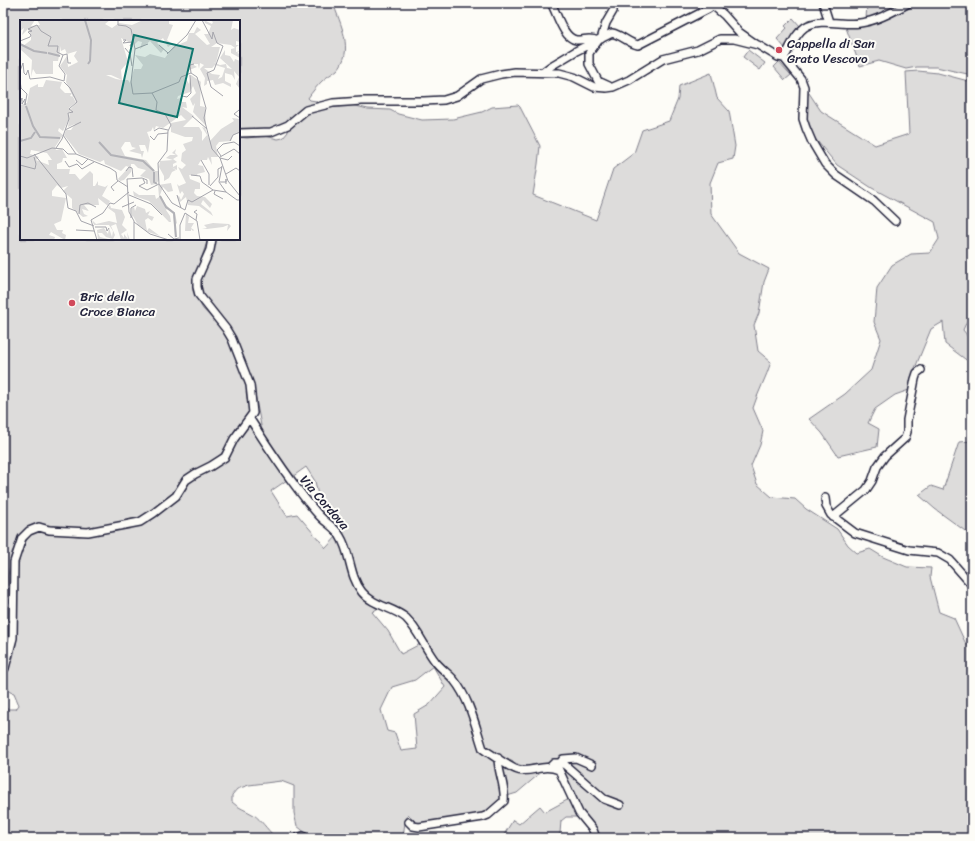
<svg xmlns="http://www.w3.org/2000/svg" width="975" height="841" font-family="Sriracha,sans-serif">
<rect width="100%" height="100%" fill="#fdfcf7"/>
<filter id="ink" filterUnits="userSpaceOnUse"><feTurbulence type="fractalNoise" baseFrequency=".025" numOctaves="2"/><feDisplacementMap in="SourceGraphic" scale="8" xChannelSelector="R" yChannelSelector="G"/><feConvolveMatrix kernelMatrix="1 2 1 2 8 2 1 2 1" color-interpolation-filters="sRGB"/></filter>
<g filter="url(#ink)">
<path fill="#dddcdb" stroke="#807f8b" fill-rule="evenodd" d="M3 3H333C340 23 355 51 337 70 332 74 326 77 322 81 317 86 312 92 308 98L310 100 316 101 317 104 277 129 249 131 239 129V21H21V239H208L193 283V291L203 309 222 329 234 349 245 380 248 396 249 409 248 415 236 428 226 448 218 457 176 490 167 499 149 513 140 517 93 528H77L36 524 21 534 12 552 8 576 10 616 7 653 3 663Z
M867 3H901L877 15 866 19Z
M911 3H972V75L936 67H917L906 69 879 61 860 66 845 25H851Z
M793 18 800 26 793 33 795 35 786 49 777 39 787 28 785 26Z
M748 50 765 63 760 70 743 57Z
M779 62 791 75 785 80 774 67Z
M918 71 938 73 972 82V314L966 323 963 330C972 340 972 350 969 362L945 344 943 322 931 329 913 373 909 390 895 395 875 409 868 423 879 429 877 447 838 456 822 433 809 419 845 394 871 370 881 339 874 322 877 288 892 265 911 254 930 253 939 239 935 222 872 188 837 165 812 135 805 116 807 90 821 111 875 145 909 134 906 72Z
M711 73 717 98 729 111 735 146 733 159 718 163 710 183 711 214 739 253 769 269 764 282 759 313 754 325 758 351 771 362C766 378 758 392 753 408L763 431 760 445 751 466 757 484 772 497 795 499 806 509 837 529 848 545 857 553 870 549 883 557 907 567 931 568 930 577 939 612 954 618 965 642 972 650V838H598L595 827 588 817H583L560 770C554 764 546 765 538 767L537 764 524 767 507 759 502 764 519 772H537L538 775 517 793 507 796 504 793V801L488 814 481 816 419 825 408 814 405 823 403 836 404 838 311 837 297 826 294 813V786L281 781 249 785 237 789 232 795V802C238 808 246 810 254 815 261 820 267 829 274 836L273 838H3V709H16L19 705 14 693 10 692 3 679V673L13 658 16 644V605L18 592 17 572 20 555 25 543 30 534 38 531H49L57 534 79 536 106 532 136 525 153 519 167 508 187 484 199 474 211 469 226 458 245 427 250 425 287 480 271 491 287 516 297 514 326 548 338 535C343 541 345 550 347 558 353 584 357 592 380 607L372 612 388 631 401 654 422 643 434 662 448 678 413 622 406 616 393 609 370 596 359 584 348 547 338 528 322 515 315 481 306 467 292 477 263 436 254 389 246 366 237 343 224 322 205 299 200 287 202 276 213 249V239H239V137L247 138 265 136 278 139 283 138 288 132 287 129 302 117 314 110 352 105 368 109 390 110 398 114 422 120 453 119 482 112 492 107 518 105 520 107 540 146 538 164 533 195 596 220 613 169 634 153 642 130 669 121 678 99 679 86ZM433 666 445 687 429 705 414 714 417 749 401 751 395 733 387 731 381 710 392 687 415 680Z
M972 441V536L935 509 919 495 931 486 943 490 959 442Z
M569 799 579 817H566L561 821 560 833 557 838H502L513 820 519 824 540 806 545 812Z"/>
<g fill="none" stroke-linecap="round" stroke-linejoin="round">
<defs>
<path id="minor" d="M551 3C557 13 563 38 576 40 585 41 588 36 598 41L589 53V64L598 81 609 86
M710 3 724 15 739 32 756 44
M823 3 829 22
M601 39 606 23 613 11
M784 58C791 47 794 35 805 27 821 17 843 26 860 23 877 21 894 11 909 3
M543 72 551 66 576 51 612 33C622 35 628 43 638 45L708 9 716 3
M239 133 271 132 288 125 306 110 333 103 362 101H424L444 100 457 96 481 79 501 74 515 72 559 73 574 77 594 87 606 88 613 87 629 80 663 59 698 50 720 39H734L758 45 778 57 784 58 801 79 804 87 803 119 806 128 812 142 825 164 836 175 874 201 895 221
M250 419C269 449 288 478 311 506 315 511 320 517 325 521 331 526 337 530 340 536 351 553 349 576 362 592 373 606 393 607 406 618 418 630 425 648 435 661 440 668 448 673 454 680 470 700 475 725 483 749 491 754 510 768 518 770 534 773 542 763 559 770L579 813 593 830 596 838
M825 498 826 506 831 515 855 533 909 550 938 553 950 560 972 585
M833 517 866 490 872 481 877 467 885 456 905 438 907 432V420L915 379 917 373 921 370
M3 670 5 668 13 638 14 562 22 538 29 531 39 527 49 530 88 532 140 522 154 513 176 496 186 480 195 474 211 466 225 457 234 439 253 413 250 385 232 339 226 329 199 295 197 287V279L210 250 212 239
M560 763 563 759 576 758 592 765
M550 767 554 763H560L565 765 604 799 620 805
M409 822 413 826 419 827 483 817 488 815 504 801C506 787 498 773 498 758
M297 838 303 836"/>
</defs>
<use href="#minor" stroke="#22223b" stroke-width="10"/>
<use href="#minor" stroke="#fdfcf7" stroke-width="7"/>
</g>
</g>
<g fill="#d1495b" stroke="#fdfcf7" stroke-width="1.5">
<circle cx="779" cy="50" r="4"/>
<circle cx="72" cy="303" r="4"/>
</g>
<g text-anchor="middle" stroke-width="4" stroke-linejoin="round" paint-order="stroke">
<g font-size="13" fill="#22223b" stroke="#fdfcf7" text-anchor="start">
<text x="787" y="48">Cappella di San<tspan x="787" dy="15">Grato Vescovo</tspan></text>
<text x="80" y="301">Bric della<tspan x="80" dy="15">Croce Bianca</tspan></text>
</g>
<g font-size="13" fill="#22223b" stroke="#fdfcf7">
<text transform="translate(325 502) rotate(49)" y="5">Via Cordova</text>
</g>
</g>
<g transform="translate(20 20)">
<rect width="220" height="220" fill="#fdfcf7"/>
<path d="M0 0H15L11 6 20 5 17 0H90L85 4 92 8 99 3 112 5 123 0H149V4L153 5 147 20 152 24 148 27 143 18 137 23 144 29 141 33 130 21 120 29 122 22 118 21 114 25 101 18 108 42 101 50 102 60 91 55H86L96 59 102 60H108L110 63 114 49H121L123 45 115 35 125 37 130 34 145 38 153 27 167 21 169 13H174L177 7 181 10 175 14 187 25 190 24 184 14H188L191 6 185 3 184 0 192 4 193 2 190 0H213L211 10 214 8 220 10V22L216 21V25H219L216 27V32L220 31 217 33 220 34V38L211 33V29L215 28 211 25 197 23 191 27H200L196 43 193 42 200 45 206 44 207 48 212 49 200 38 205 30V35L210 36 214 42 215 39 220 41V69L216 64 219 57 214 51 215 60 212 55 205 53V61L211 64V67L203 63 195 65 193 60 187 61V64L184 66 185 58 180 49 184 45 180 43 179 49 178 44H172L177 47 169 50 165 57 169 64 171 55 181 62V58L180 86 185 87 186 106 173 92 175 83 173 86 170 79 176 73 173 66 170 72 158 76 157 79 161 78 162 82H166L167 88 162 87 174 96 163 107H179L182 112V121L187 115 182 107 185 108 190 121 201 109 214 101 212 98 220 99V113L213 115 211 121 199 122 196 126 198 137H191L192 145 188 137 187 140H181L178 145 183 146 185 152 177 154 178 156 169 155 170 159 180 163V169H175L174 173 177 176 185 177 192 184 190 188 183 180 181 184 191 192 193 196 179 186 168 185 166 177 160 182 157 177 159 176 161 180 164 174 162 171 160 174 157 164 159 166 166 163 158 147 162 149 166 145 161 141 162 133 166 130 163 124 172 121 173 117H165L151 112V103L166 100 161 95 143 108 136 106 134 111 133 107 131 111 127 112 130 120 128 133 125 125H119L121 131H124L122 138 121 134 109 131 116 128 112 127 110 122H105L101 128 105 136 126 140 135 151H139V160L136 164 131 165 129 159 120 156 126 150 118 148 114 144H111V152L104 160 100 161 98 159 109 147 106 146 101 151 85 144 84 140 80 142 59 134 44 115 46 110H51L55 104 48 107 50 90 56 83 46 62 47 55 40 46 47 36 48 47 58 42 54 36 57 31 47 34 45 29 41 31V26L38 41H33V54H16L13 49 11 57 12 40 0 29V24L3 26 11 20V16L8 9 2 15 4 8 0 11ZM195 45 205 48 202 57 198 59 200 55 192 54 184 48H192ZM26 60 42 62 40 68 45 73H52L50 76 54 77 56 82 49 88 52 91 48 92 49 99 43 111 39 108 38 111 43 115 35 127 36 130 42 129 47 138H43L42 142 37 144V149H50L49 154H55L60 160 70 151 73 154V166H75L78 161V165L85 167 88 165 82 176 90 181 88 186 78 178 79 185H64L69 191 62 189 64 194 68 196 63 197 52 188V179L43 171 48 166 41 168 37 165 32 171V176L46 178 41 201 34 204 37 210H43L42 213 46 215 45 220 31 212 29 215 35 217 34 220H0V85L7 83 10 68 18 64V67H23ZM11 130 27 133 32 140H28L29 145 16 140 19 137 10 134ZM156 129 155 133 158 136 153 139 157 142 153 144V147L157 145V150L151 147 156 150 152 152 149 158 144 161V156L139 147 140 141 153 140 146 138 150 135H156L152 133ZM151 163 153 171 148 172 143 167 140 175 146 185 155 193 157 203 155 205 156 213 155 220 153 194 147 189 146 190 150 196 151 202H149L129 181 114 176 113 171 119 175H135L136 179 139 177 138 165ZM90 185 91 188 102 190 105 197 102 205 107 210 101 214 104 218V214L108 219 107 212 110 220H101L96 204 91 206 95 215 93 219 86 217 82 213H78L80 217 92 220H78L77 210 84 208 88 214 89 208 92 217 93 211 89 205H74L72 200 76 204 89 201 97 203 95 193 88 188ZM117 186 125 189 126 193 130 191 128 195 134 197 132 201 128 198 125 200 127 211 129 208 140 216 128 212 118 205 113 196 112 198V188L114 187 115 191ZM166 193 169 197 168 203H174L171 208 174 210 173 211 171 209V211H165ZM193 203 209 204 211 206 207 211 208 205 203 207 187 209 182 208H187L184 205Z" fill="#dddcdb" fill-rule="evenodd"/>
<path fill="none" stroke="#b2b2b7" stroke-width="2" d="M65 0 71 20 70 41 68 44M0 24 14 31 27 33M28 33 40 36M6 86 13 106 20 117 40 118M0 121 11 118 15 112M79 122 91 135 123 141 134 151M134 152V162L137 164M140 176 146 187 154 193 156 217"/>
<path fill="none" stroke="#a5a5ac" stroke-width="1" d="M98 0V5L106 6 111 9 115 29M182 0 192 19 193 12 197 23 203 26 194 50 187 53 191 67M103 20H106L103 23 112 22 110 26H113M0 21 10 17 11 15 8 12 12 11 8 9 17 5 21 11 31 17 28 26H38L37 32 43 35M139 25 148 33M105 28 110 34 112 46M115 29 111 62 113 74 132 73 159 62 161 57 171 53 177 57 186 88 184 98 192 129 200 138 208 161 220 176M115 29 128 24M147 34 167 15 176 0M43 35 39 46 45 54 44 61M43 35 47 34 48 43H51M0 51 3 43 4 53 6 55 8 50 10 59 30 57 44 61M171 53 170 45 174 44M191 67 203 76M132 73 137 82 136 90 145 94 151 105 148 111 147 131 138 143 139 164M162 76 167 77 171 73 170 55M0 83 2 78V84L5 79V85L7 74 1 68 0 60M219 90 214 94 220 98M172 96 187 109M45 110 61 102M134 111 139 108 148 110M43 115 56 134M130 116 134 120 138 114 148 113M210 121 213 115 220 112M36 128 42 119 49 99 48 93 53 92 49 89 57 82 50 68 44 62M14 134 46 174 48 188 56 191 61 201 74 206M0 136 7 138 32 128 43 129 48 134H56L90 148 96 152 97 160 108 167M201 136 197 130 203 124 214 122 220 126M200 137 214 129 220 134M200 138 208 140 212 136M56 140 62 145 68 139M181 140 189 154V165M45 141 49 147 57 144 62 149 74 142M0 145 15 149 16 144 14 137M106 151 109 147 112 148 113 157M206 154 216 148 220 151M171 155 180 156 182 162 193 170M123 159 125 163 119 166 127 170 139 164M199 162 202 146M199 162 206 172M200 162H206V159V164M139 164 152 183 165 190M190 166 198 157V149L202 147M193 170 206 172 217 180H220M94 171 91 167 98 161M195 171 194 174 203 179M109 175 131 184 142 195M157 175 161 188M102 187 114 182M165 190 168 180 172 182 193 170M165 193 177 201 180 220M59 194 60 185 68 183 76 187M111 198V188L116 185M176 200 177 194 174 192 177 190M114 202 130 214 149 220M75 207H86L87 211 89 208M56 210 74 211M148 214 154 219 159 218M77 220 71 200 83 193 90 183 94 184 109 172M114 220V201L109 192 107 159 122 158 127 160V164M160 220V205L165 193"/>
<path fill="#0f766e" fill-opacity="0.15" stroke="#0f766e" stroke-width="2" d="M114 15 173 29 157 97 99 83Z"/>
<rect width="220" height="220" fill="none" stroke="#22223b" stroke-width="2"/>
</g>
<rect width="975" height="841" fill="none" stroke="#fdfcf7" stroke-width="16"/>
<rect x="8" y="8" width="959" height="825" fill="none" stroke="#22223b" stroke-width="1.5" filter="url(#ink)"/>
</svg>
